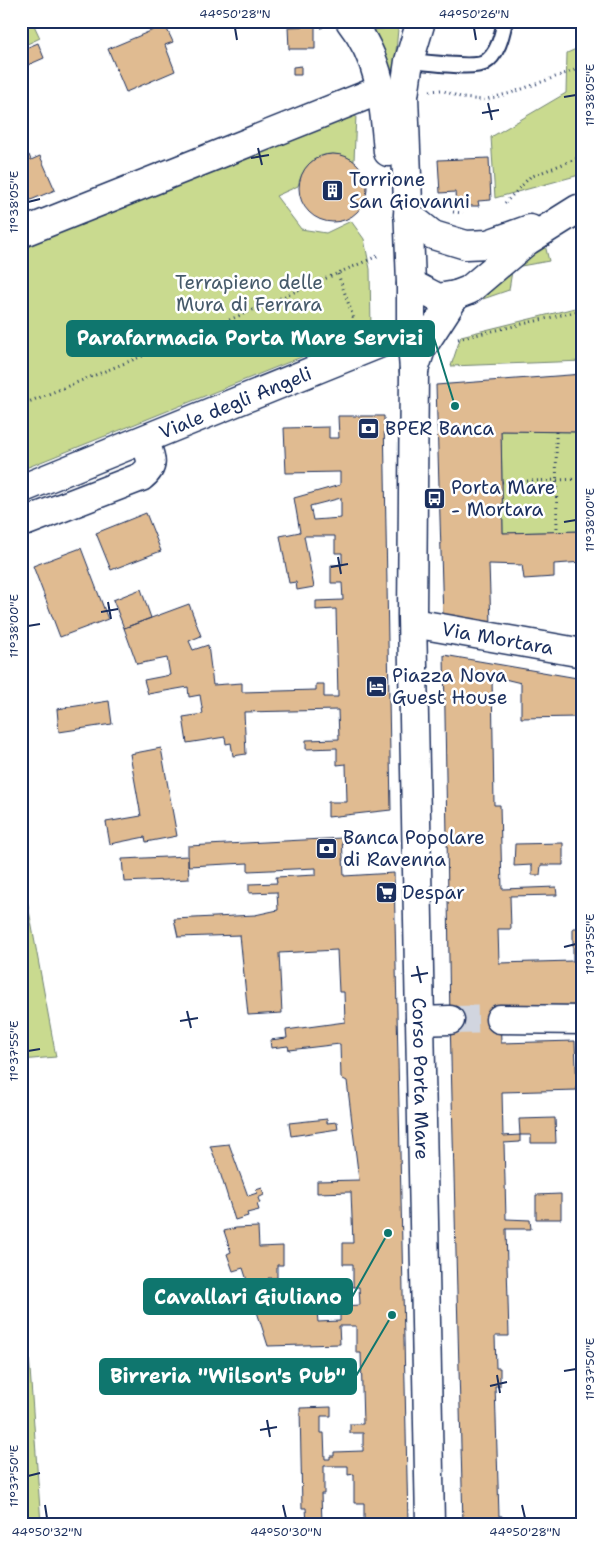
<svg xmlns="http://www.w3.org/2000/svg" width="604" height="1545" font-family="'Shantell Sans',sans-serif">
<rect width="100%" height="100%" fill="#fff"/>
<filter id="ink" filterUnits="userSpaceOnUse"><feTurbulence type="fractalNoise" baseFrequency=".02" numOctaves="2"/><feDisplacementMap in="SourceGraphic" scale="10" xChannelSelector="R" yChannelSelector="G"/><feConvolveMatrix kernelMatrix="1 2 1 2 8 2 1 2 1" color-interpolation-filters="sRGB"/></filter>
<g filter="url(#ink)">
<path fill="#c9da8f" stroke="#728476" d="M21 21H32L40 38 21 47Z
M396 27 398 29 395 62 397 89 390 92 371 33 374 30Z
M583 46V174L495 198 491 137 566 93 567 53Z
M356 115 354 161C329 146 305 156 298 186L276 196 301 229 326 233 351 221 364 239 370 269 371 329 21 470V247Z
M544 241 549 261 521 266 512 271 509 290 483 299 520 258Z
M583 306V361L451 366 461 336Z
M501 431 583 432V531L503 533Z
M21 867 56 1057 21 1060Z
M21 1242 41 1524H21Z"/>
<path fill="#e0bb91" stroke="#1b2f5e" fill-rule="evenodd" d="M165 25 173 42 165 45 175 71 126 92 108 49Z
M315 26V49H289L288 27Z
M38 43 44 58 21 68V50Z
M301 66V75H293V67Z
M299 188a34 34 0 1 1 68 0a34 34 0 1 1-68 0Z
M29 155 31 160 40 156 55 190 21 204V158Z
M489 158 491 200 478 201 479 206H456L455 192 440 193 438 160Z
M583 374V432L501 431 503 533 583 531V562L554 564V577L524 579 522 565 489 564 491 625 443 619 436 385Z
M338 416H384L391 810 328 817V802H347L346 764 337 765V748L306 749V740L339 739 338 710 244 712 246 754 233 756 231 743 226 744 225 737 187 743 183 717 203 714 200 695 189 697 188 687 148 694 144 680 170 675 167 658 137 664 124 628 189 604 201 636 189 641 193 650 208 645 213 685 242 683V692L316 690V684H324V697H338L336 609 316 610V601L343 600 342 583H331V565H342V553H335V536H304L314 587 297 590 296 582 289 583 280 536 300 532 294 498 340 485V472L286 473 284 428 329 427V438H339ZM341 498V518L313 520 310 506Z
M146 513 161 551 111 570 96 533Z
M81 548 108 619 60 637 33 566Z
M141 589 151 618 124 628 113 600Z
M444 655 583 679V709H577V717L521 718V683L492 676 494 805H500L502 889 556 887 557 895 510 896 511 929H498L499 963 573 961V928H583V1007L500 1009 501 1043 575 1041 577 1090 502 1092 503 1136 520 1135V1142L504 1143 506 1219 530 1220 531 1229H506L509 1336H495L496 1368H500V1386H495L499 1516H502L503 1524H463L450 1020Z
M109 701 112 724 59 732 57 709Z
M161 748 177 836 146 842 145 837 110 844 106 822 141 816 130 754Z
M342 838 344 876 394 873 408 1524H364V1503H354V1474L348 1475V1466H324V1494H321L322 1524H307L306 1508H302L300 1408 331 1407V1416H321V1433H324L325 1459H330V1456H334V1452L363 1451V1433H350V1424H363L361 1353H356V1326H339L340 1344 268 1346 243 1268 233 1271 227 1254 231 1252 224 1231 236 1228 258 1227 259 1247 283 1246V1265H277V1278H268L273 1295 290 1294V1312L317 1311 318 1322 340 1321V1306L360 1305 359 1287H353V1264H343V1243H353L351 1192 317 1193V1181L359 1180 347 1081 341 1078 340 1044 289 1050 288 1046 271 1048 270 1040 287 1038 286 1030 345 1022 344 992H339L337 950 279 953 282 1013 248 1015 240 935 178 937 174 919 255 915 278 910 277 892 249 893V884L277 883 276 877 316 875V868L248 871V863L188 866V846Z
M563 843V865H541L540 875H532V865L514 866 515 844Z
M188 856 189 879 124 882 122 859Z
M555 1118 556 1143H531V1135H520L519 1119Z
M327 1119V1123L337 1122 338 1129 291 1136 289 1123Z
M229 1144 248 1196 257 1193 256 1190 262 1188 264 1195 258 1198 260 1203 257 1204 259 1210 247 1213 248 1216 235 1220 218 1166 210 1146Z
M561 1194V1219H536V1195Z"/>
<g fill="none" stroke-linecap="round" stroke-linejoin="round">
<path stroke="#d1d5df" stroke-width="28" stroke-dasharray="28 14" stroke-linecap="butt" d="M450 1020 500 1019"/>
<defs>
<path id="service" d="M409 61C424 62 472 69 484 63 498 55 502 35 505 21"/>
<g id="minor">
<path d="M408 215 433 235 466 245 488 244 530 229"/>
<path d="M21 233 380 90"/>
<path d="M411 284 438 298 456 295 469 290 527 241 578 209"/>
<path d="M414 370 421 349 456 295"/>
<path id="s1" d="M21 489 411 331"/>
<path d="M21 522 27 521 141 477C157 465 150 456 144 440"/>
<path id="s2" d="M413 623 583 653"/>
<path d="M500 1019 583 1020"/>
<path d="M420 1021 450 1020"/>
</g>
<g id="tertiary">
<path d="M350 21C382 61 384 104 388 152"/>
<path id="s3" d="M421 21 409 61 404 96 411 284V331L414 370 412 617 430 1524"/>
</g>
</defs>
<use href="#service" stroke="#1b2f5e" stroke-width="18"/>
<use href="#minor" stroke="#1b2f5e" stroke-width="31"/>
<use href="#tertiary" stroke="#1b2f5e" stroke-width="31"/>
<path stroke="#1b2f5e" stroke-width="3" stroke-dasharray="1 4" stroke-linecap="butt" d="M314 21 324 29
M430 91 441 90 463 98 483 100 511 93 583 67
M505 203 530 177 583 156
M453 212 463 213
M338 274 356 325
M458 339 583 310
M21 405 192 336 380 255
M556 432 557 531
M502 482 583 479"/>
<use href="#service" stroke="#fff" stroke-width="14"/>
<use href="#minor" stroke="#fff" stroke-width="28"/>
<use href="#tertiary" stroke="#fff" stroke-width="28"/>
</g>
</g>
<path fill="none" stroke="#1b2f5e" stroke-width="2" d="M235 28 237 40M474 28 476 40M564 97 576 95M488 103 492 120M482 113 499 110M258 148 262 165M251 158 269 155M28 202 40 199M564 522 576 520M338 557 341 574M331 567 348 564M108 602 111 619M101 612 118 609M28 626 40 624M564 947 576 944M417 966 421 983M411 976 428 973M187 1011 191 1028M180 1021 198 1018M28 1051 40 1049M564 1371 576 1369M497 1375 500 1393M490 1386 507 1382M267 1420 270 1437M260 1430 277 1427M28 1476 40 1473M45 1505 47 1518M283 1505 286 1518M522 1505 525 1518"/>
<defs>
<symbol id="building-square" viewBox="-11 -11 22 22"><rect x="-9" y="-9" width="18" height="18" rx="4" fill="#1b2f5e" stroke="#fff"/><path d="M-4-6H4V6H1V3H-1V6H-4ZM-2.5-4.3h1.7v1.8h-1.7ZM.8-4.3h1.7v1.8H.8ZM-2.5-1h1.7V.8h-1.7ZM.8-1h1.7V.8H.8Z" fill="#fff"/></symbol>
<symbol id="bank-square" viewBox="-11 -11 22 22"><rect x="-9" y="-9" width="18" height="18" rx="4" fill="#1b2f5e" stroke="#fff"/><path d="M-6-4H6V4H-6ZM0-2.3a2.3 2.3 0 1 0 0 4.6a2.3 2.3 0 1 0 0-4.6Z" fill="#fff"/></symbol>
<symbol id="bus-square" viewBox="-11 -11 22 22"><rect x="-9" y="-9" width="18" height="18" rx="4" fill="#1b2f5e" stroke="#fff"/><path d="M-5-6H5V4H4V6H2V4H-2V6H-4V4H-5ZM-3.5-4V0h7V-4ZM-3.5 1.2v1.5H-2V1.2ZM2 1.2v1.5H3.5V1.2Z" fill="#fff"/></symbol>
<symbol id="hotel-square" viewBox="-11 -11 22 22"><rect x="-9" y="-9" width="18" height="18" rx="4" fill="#1b2f5e" stroke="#fff"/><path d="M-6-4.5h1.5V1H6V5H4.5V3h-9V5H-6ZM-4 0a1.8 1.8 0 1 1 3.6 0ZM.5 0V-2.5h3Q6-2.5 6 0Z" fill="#fff"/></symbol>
<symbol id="supermarket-square" viewBox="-11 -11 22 22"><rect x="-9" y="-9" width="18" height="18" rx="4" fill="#1b2f5e" stroke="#fff"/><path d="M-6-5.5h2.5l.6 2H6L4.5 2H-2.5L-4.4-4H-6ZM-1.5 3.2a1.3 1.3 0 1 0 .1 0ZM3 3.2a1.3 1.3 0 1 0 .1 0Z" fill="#fff"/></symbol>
</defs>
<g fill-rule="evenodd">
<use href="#building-square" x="320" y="178" width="25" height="25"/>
<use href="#bank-square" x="356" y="416" width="25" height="25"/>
<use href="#bus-square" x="422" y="486" width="25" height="25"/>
<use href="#hotel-square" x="364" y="674" width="25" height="25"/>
<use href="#bank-square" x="314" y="836" width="25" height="25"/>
<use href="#supermarket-square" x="374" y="880" width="25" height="25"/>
</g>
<g text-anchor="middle" stroke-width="5" stroke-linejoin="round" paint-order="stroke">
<g font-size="19" fill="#1b2f5e" stroke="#fff" text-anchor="start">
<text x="349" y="186">Torrione<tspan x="349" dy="22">San Giovanni</tspan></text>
<text x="385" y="435">BPER Banca</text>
<text x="451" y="494">Porta Mare<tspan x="451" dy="22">- Mortara</tspan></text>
<text x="392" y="682">Piazza Nova<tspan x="392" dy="22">Guest House</tspan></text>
<text x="343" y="844">Banca Popolare<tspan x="343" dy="22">di Ravenna</tspan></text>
<text x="402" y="899">Despar</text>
</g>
<g font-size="19" fill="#465a6a" stroke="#fff">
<text x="249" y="289">Terrapieno delle<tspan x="249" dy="22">Mura di Ferrara</tspan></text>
</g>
<g font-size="19" fill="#1b2f5e" stroke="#fff">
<text dy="7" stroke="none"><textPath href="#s1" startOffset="231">Viale degli Angeli</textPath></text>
<text dy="7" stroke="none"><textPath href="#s2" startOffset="86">Via Mortara</textPath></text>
<text dy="7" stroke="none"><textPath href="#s3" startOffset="1060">Corso Porta Mare</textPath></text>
</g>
</g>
<path fill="none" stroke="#0f766e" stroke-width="2" d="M455 406L434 338M388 1233L352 1297M392 1315L356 1376"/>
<g fill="#0f766e" stroke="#fff" stroke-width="2">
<circle cx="455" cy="406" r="5"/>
<circle cx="388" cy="1233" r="5"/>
<circle cx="392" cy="1315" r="5"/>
</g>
<g fill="#0f766e" stroke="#0f766e" stroke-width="2">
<rect x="67" y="321" width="367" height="35" rx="5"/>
<rect x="144" y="1279" width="208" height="35" rx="5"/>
<rect x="100" y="1359" width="256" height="35" rx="5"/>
</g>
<g font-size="20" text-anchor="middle" font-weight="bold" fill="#fff">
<text x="250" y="345">Parafarmacia Porta Mare Servizi</text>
<text x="248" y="1304">Cavallari Giuliano</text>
<text x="228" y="1383">Birreria "Wilson's Pub"</text>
</g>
<rect width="604" height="1545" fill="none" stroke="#fff" stroke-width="55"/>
<rect x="28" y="28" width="548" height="1490" fill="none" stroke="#1b2f5e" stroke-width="2"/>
<g font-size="12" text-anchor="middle" fill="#1b2f5e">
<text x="235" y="18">44°50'28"N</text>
<text x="474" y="18">44°50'26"N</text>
<text transform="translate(590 95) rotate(-90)" y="4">11°38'05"E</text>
<text transform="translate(14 202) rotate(-90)" y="4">11°38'05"E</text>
<text transform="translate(590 520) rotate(-90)" y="4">11°38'00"E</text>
<text transform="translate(14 626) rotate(-90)" y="4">11°38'00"E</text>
<text transform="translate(590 944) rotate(-90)" y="4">11°37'55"E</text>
<text transform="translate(14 1051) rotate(-90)" y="4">11°37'55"E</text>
<text transform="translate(590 1369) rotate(-90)" y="4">11°37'50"E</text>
<text transform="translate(14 1476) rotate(-90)" y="4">11°37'50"E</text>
<text x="47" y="1536">44°50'32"N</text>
<text x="286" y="1536">44°50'30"N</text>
<text x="525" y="1536">44°50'28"N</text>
</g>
</svg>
